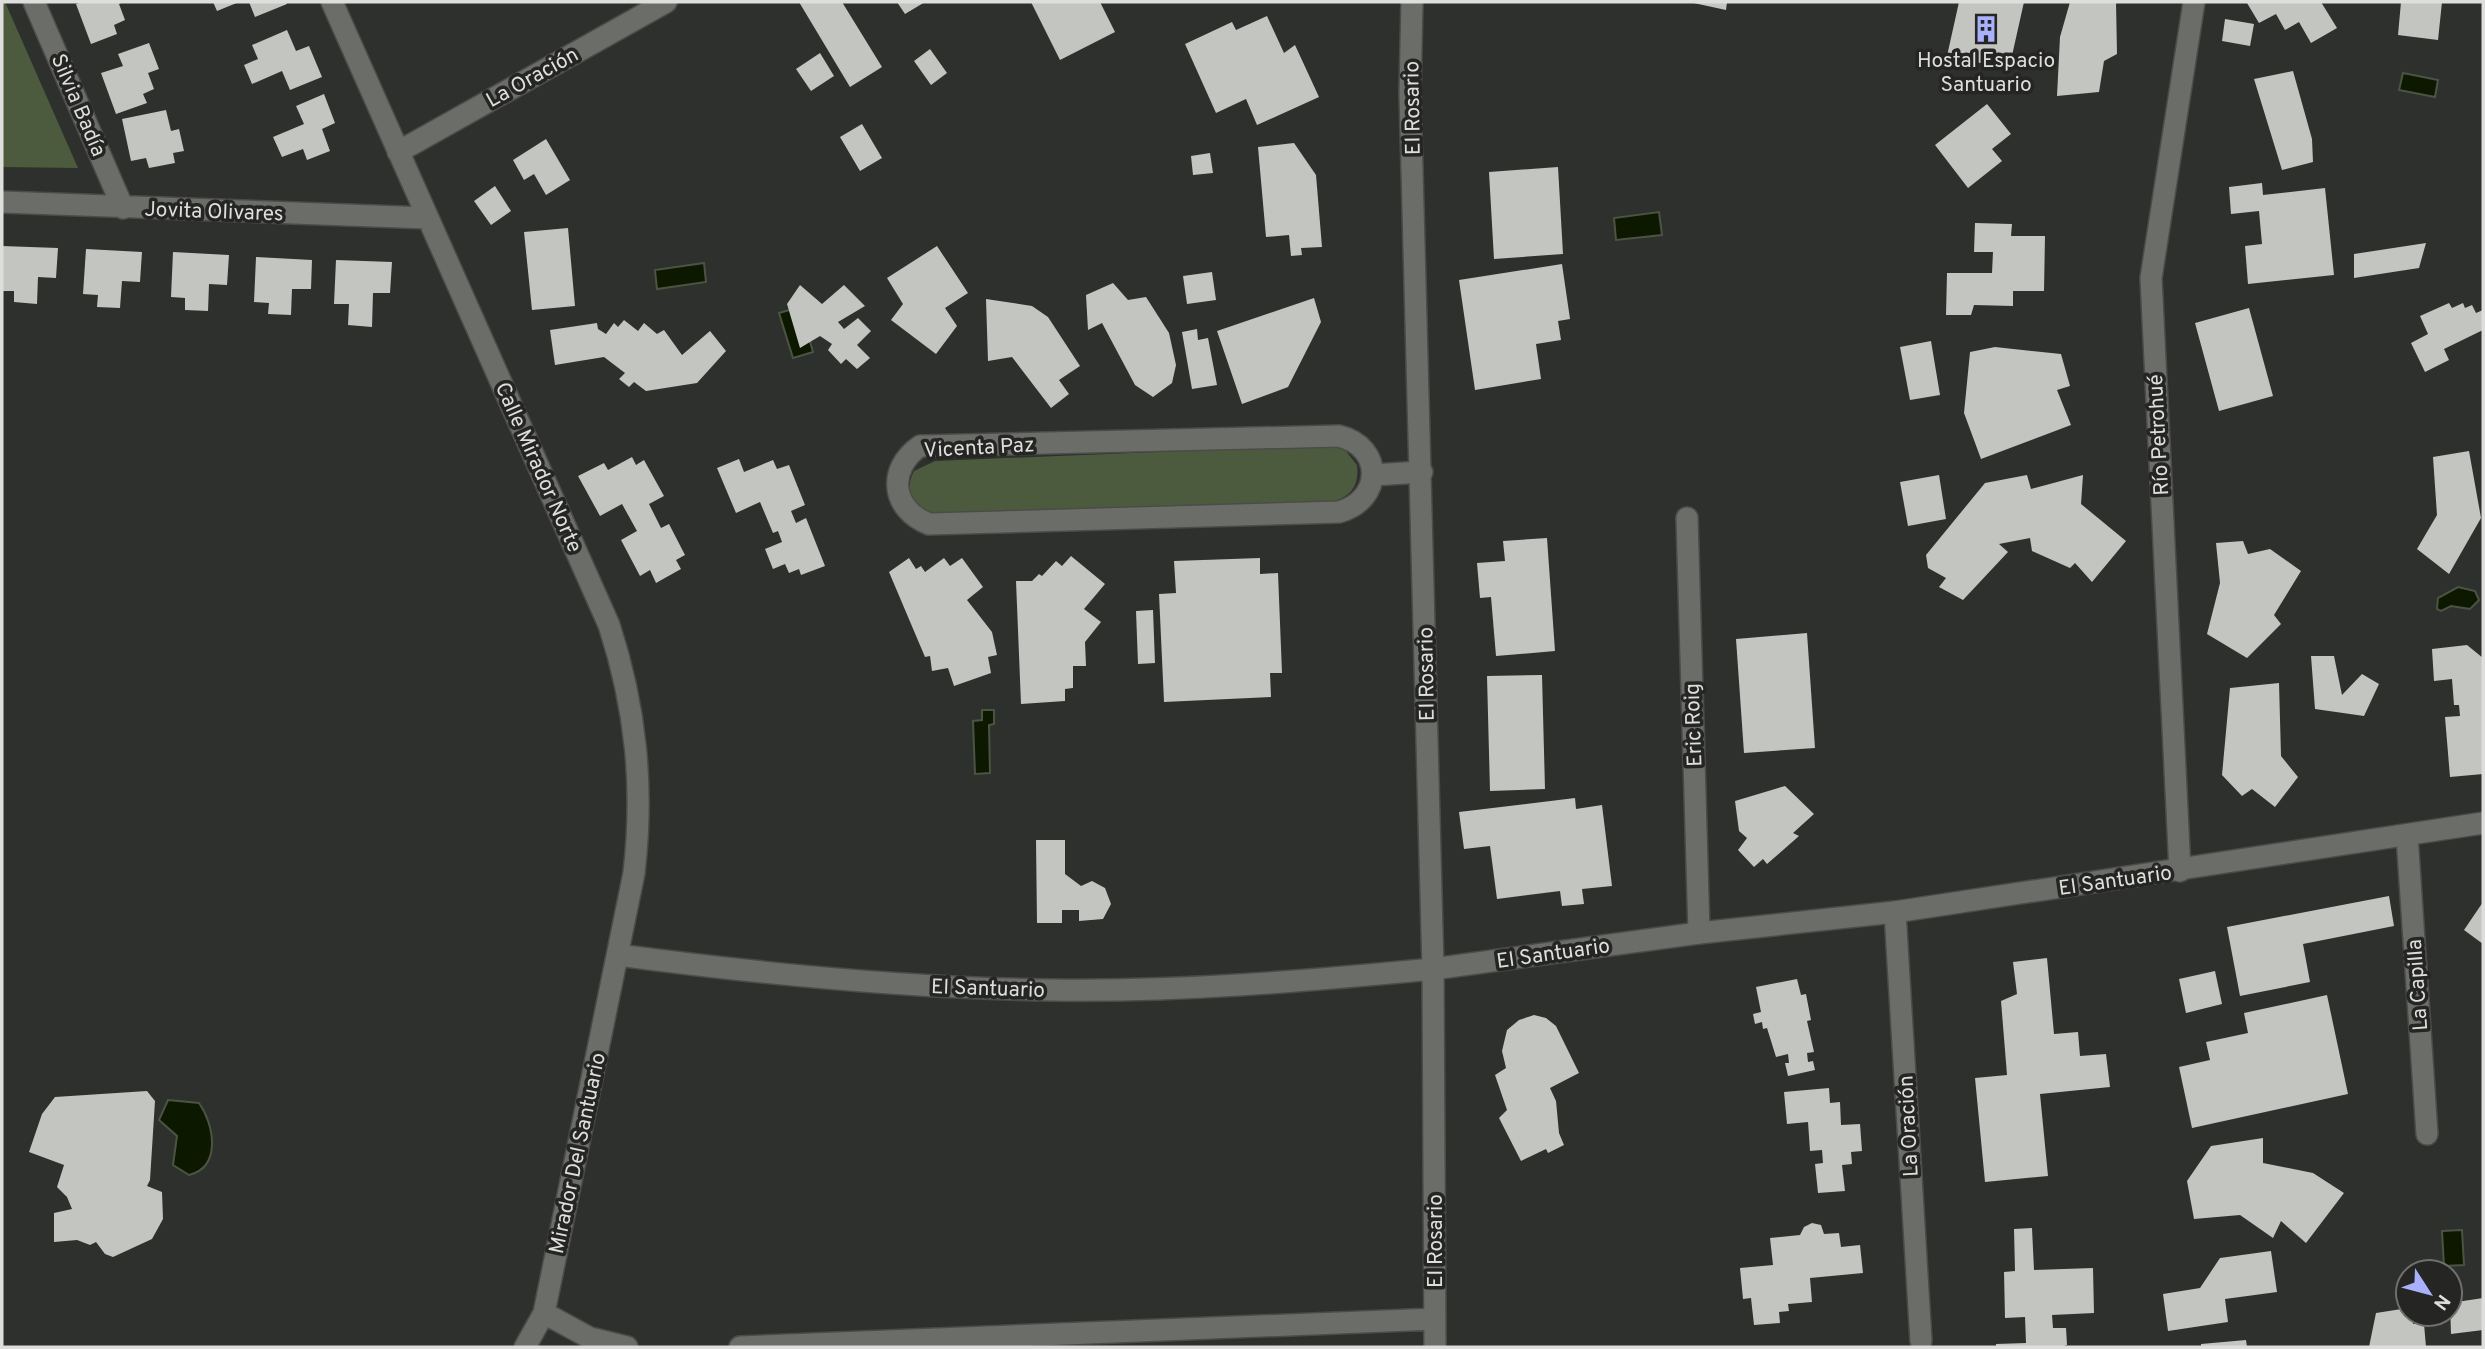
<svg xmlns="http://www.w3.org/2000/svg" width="2485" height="1349" font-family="Overpass,sans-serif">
<rect width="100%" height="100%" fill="#2e302d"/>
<path fill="#4c5b3d" d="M2 2H5L78 168 2 167Z
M1327 445 1345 450 1357 465C1359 484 1353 495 1335 501L933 514C912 508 904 490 914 471L935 461Z"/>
<path fill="#0c1800" stroke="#4b5442" stroke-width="2" d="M2403 73 2438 80 2435 97 2399 90Z
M1659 212 1662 235 1616 240 1614 218Z
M704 263 706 282 657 289 655 270Z
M800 307 813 352 793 358 779 313Z
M2458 587 2475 591 2479 600 2470 609 2451 606 2441 611 2437 609 2438 598Z
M982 710H994V724L989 725 990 773 975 774 973 721 982 720Z
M168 1100 199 1103C214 1124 222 1167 189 1175L173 1165 177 1136 159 1120Z
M2462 1230 2464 1265 2444 1266 2442 1231Z"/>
<path fill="#c3c5c1" d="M82 2H123L119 4 125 20 114 25 117 34 91 44 76 4Z
M213 2H239L217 11Z
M249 2H286L287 4 255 17Z
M799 2H842L882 67 850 87Z
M897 2H925L905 14Z
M1031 2H1100L1115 32 1060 60Z
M1689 2H1727L1726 10Z
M1959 2H2024L2009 69 1947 56Z
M2070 2H2116L2117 54 2104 61 2099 92 2057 96 2060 37Z
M2321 2 2337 28 2311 43 2299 22 2285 30 2276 14 2259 23 2247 3Z
M2401 2H2442L2438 40 2398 35Z
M1267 16 1284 53 1295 45 1319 97 1257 125 1246 99 1216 113 1185 44 1232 22 1236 30Z
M2225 19 2254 24 2250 46 2222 41Z
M287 30 296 51 309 46 322 77 290 90 282 71 252 84 244 65 258 59 252 45Z
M149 43 159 69 148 73 154 89 143 94 147 103 116 114 101 73 123 66 118 54Z
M930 49 947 73 931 85 914 61Z
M820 53 834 76 811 91 796 69Z
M2293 71 2312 139 2313 162 2282 170 2254 79Z
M324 94 335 123 322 129 330 151 307 160 303 149 282 157 273 137 304 124 296 106Z
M1987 104 2011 134 1992 149 2002 161 1968 188 1935 145Z
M166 110 171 131 179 129 184 151 173 153 175 163 149 168 146 158 131 161 122 119Z
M862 124 882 158 860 171 840 137Z
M546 139 570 180 546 195 534 174 524 180 513 160Z
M1294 143 1316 175 1322 247 1301 248 1302 255 1291 256 1289 235 1266 237 1258 147Z
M1210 153 1213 173 1193 175 1191 156Z
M1558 167 1563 254 1494 259 1489 172Z
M2262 183 2263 195 2325 188 2334 275 2248 284 2245 246 2262 244 2259 211 2231 214 2229 187Z
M495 186 511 211 491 225 474 201Z
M1975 223 2012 224 2011 236H2045L2044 291H2013V306L1974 305 1971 315H1946L1947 273H1992L1993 252H1974Z
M568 228 575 306 532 310 524 232Z
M2426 243 2419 268 2354 278V254Z
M2 246 58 248 56 278 38 277 37 304 14 302V291H2Z
M937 246 968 293 945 308 957 326 936 354 891 320 903 304 887 278Z
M86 249 142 252 140 282 122 281 120 308 97 307 98 295 83 294Z
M173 252 229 255 227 285 209 284 208 311 185 310V298L171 297Z
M256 257 312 260 311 289H292L291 315 268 314 269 303 254 302Z
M336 260 392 262 390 293H373L372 327 348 325 349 304H334Z
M1562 264 1570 319 1558 321 1561 340 1536 344 1541 379 1475 390 1459 280Z
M1212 272 1216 300 1187 304 1183 276Z
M1113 283 1128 300 1146 297 1169 333 1176 365 1172 383 1153 397 1135 385 1102 323 1088 330 1086 295Z
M800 285 822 304 844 285 865 306 838 322 844 329 858 318 871 331 857 345 870 358 857 369 846 359 841 364 828 350 832 344 820 336 800 348 787 304Z
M1314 298 1321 322 1288 387 1242 404 1217 331Z
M986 299 1032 306 1048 317 1080 366 1059 380 1069 394 1051 408 1012 357 988 361Z
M2449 303 2452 308 2463 303 2465 308 2472 305 2476 313 2483 310V330L2444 349 2449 360 2425 372 2411 343 2428 334 2420 316Z
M2249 308 2273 396 2219 411 2195 323Z
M624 320 638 331 644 323 657 334 664 330 682 355 710 331 726 351 697 383 646 391 634 382 629 387 619 379 625 373 604 357 555 365 550 330 597 323 598 329 606 334 614 323 618 327Z
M1197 329 1198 340 1208 338 1217 385 1192 389 1182 332Z
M1931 341 1940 395 1910 400 1900 347Z
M1995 347 2061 354 2070 386 2057 390 2071 425 1981 459 1964 413 1970 352Z
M2469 451 2481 518 2449 574 2417 549 2437 515 2433 457Z
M632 457 636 465 644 460 664 496 649 504 661 528 669 524 685 555 676 560 681 569 656 583 650 570 640 576 621 540 637 531 622 504 600 516 578 476 604 463 608 470Z
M739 459 744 472 773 460 777 469 789 465 805 505 791 511 796 523 806 518 825 566 801 575 799 569 789 573 785 564 773 569 765 549 782 542 778 531 773 533 760 502 736 513 717 468Z
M1939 475 1946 519 1908 526 1900 482Z
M2027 475 2031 489 2083 475 2081 504 2126 541 2092 582 2075 563 2070 568 2032 551 2030 538 1999 544 2008 552 1963 600 1939 587 1946 578 1928 568 1926 555 1985 483Z
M1547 538 1555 651 1496 656 1491 597 1480 598 1477 563 1505 561 1503 541Z
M2243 541 2248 554 2270 549 2301 571 2274 615 2281 624 2247 658 2207 634 2220 583 2216 543Z
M1071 556 1105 584 1084 609 1101 622 1085 642 1086 666H1073V688L1065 689V701L1021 704 1016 581H1032L1039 574 1042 576 1056 561 1062 566Z
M909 558 916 569 921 566 925 572 944 558 950 566 962 558 983 587 967 600 992 632 997 655 988 657 991 673 954 686 948 668 932 671 930 656 925 657 889 572Z
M1260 558V574L1278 573 1282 673H1270L1271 697 1164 702 1159 594 1176 593 1174 561Z
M1153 610 1155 663 1138 664 1136 611Z
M1807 633 1815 748 1744 753 1736 639Z
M2467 645 2483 658V774L2450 777 2445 717 2460 716 2459 705H2454L2452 679 2434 681 2432 649Z
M2311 656H2334L2342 695 2362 674 2379 684 2364 716 2315 709Z
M1542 675 1545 789 1490 791 1487 676Z
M2279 683 2281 756 2298 777 2275 807 2252 789 2242 796 2222 775 2230 688Z
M1785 786 1814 814 1793 833 1799 836 1767 864 1763 859 1754 867 1738 850 1747 838 1739 831 1735 801Z
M1575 798 1576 809 1602 805 1612 886 1582 889 1584 904 1562 906 1560 891 1497 899 1490 846 1464 849 1459 812Z
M1036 840H1065V874L1081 886 1092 881 1105 888 1111 904 1103 919 1079 921V910H1062V923H1037Z
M2389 896 2394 926 2303 944 2310 982 2240 996 2227 927Z
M2483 902V944L2464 930Z
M2047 958 2054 1034 2078 1032 2080 1056 2106 1054 2110 1087 2040 1094 2048 1176 1985 1182 1975 1078 2007 1075 2001 1001 2017 994 2013 962Z
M2215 971 2222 1004 2186 1013 2179 979Z
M1797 979 1801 995 1806 994 1811 1020 1807 1021 1814 1052 1807 1053 1808 1062 1813 1061 1815 1070 1788 1076 1785 1063H1789L1788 1054 1776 1057 1767 1028 1763 1029 1762 1022 1755 1024 1753 1014 1761 1012 1756 987Z
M2327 995 2348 1094 2192 1128 2179 1067 2210 1060 2206 1042 2248 1033 2244 1013Z
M1534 1015 1546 1018 1556 1026 1579 1073 1550 1088 1556 1101 1559 1133 1564 1145 1548 1153 1546 1149 1521 1161 1499 1118 1507 1110 1495 1075 1506 1068 1502 1051 1507 1030 1519 1020Z
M1829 1088 1830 1103 1840 1102 1841 1125 1860 1124 1862 1151 1851 1152 1852 1164 1842 1165 1845 1191 1818 1193 1815 1164 1823 1163 1822 1150 1810 1151 1808 1122 1787 1124 1784 1092Z
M147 1091 155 1101 150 1180 147 1186 162 1192 163 1219 152 1239 113 1257 105 1254 96 1242 90 1245 77 1240 54 1242V1213L72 1209 67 1197 57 1187 64 1165 29 1152 42 1114 55 1097Z
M2263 1138V1163L2313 1173 2344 1193 2306 1243 2281 1221 2273 1238 2240 1215 2194 1219 2187 1181 2211 1146Z
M1812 1223 1821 1225 1824 1234 1839 1233 1841 1247 1860 1245 1863 1273 1810 1278 1812 1302 1788 1304 1789 1311 1779 1312 1780 1323 1754 1325 1751 1298 1743 1299 1740 1268 1773 1265 1770 1238 1800 1235 1804 1227Z
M2032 1228 2034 1270 2093 1268 2094 1313 2052 1315 2053 1328H2066L2067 1345 2061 1347H1996V1344L2026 1343 2025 1317 2005 1318 2004 1272 2015 1271 2014 1229Z
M2271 1251 2277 1292 2225 1299 2228 1322 2168 1331 2163 1294 2200 1288 2220 1258Z
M2483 1298V1330L2451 1334 2450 1303Z
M2408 1308V1314H2414L2413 1324H2424L2426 1347H2369L2376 1313Z
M2246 1340 2247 1347H2201V1344Z"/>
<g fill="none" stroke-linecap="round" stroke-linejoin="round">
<defs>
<path id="minor" d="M34 2 123 208
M332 2 609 625C636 708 644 787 634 873L544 1313 525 1347
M398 152 666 2
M2 202 427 218
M1339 436C1384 447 1383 500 1339 512L929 524C891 509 887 469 920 446Z
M1373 475 1422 472
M1687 518 1699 933
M2407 836 2427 1134
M2180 871 2151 278 2194 2
M1895 912 1921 1341
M618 955C762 974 906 988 1051 990 1179 992 1306 981 1433 969L1435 1347
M544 1313 590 1338 627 1347
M740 1347 1435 1319"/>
<path id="tertiary" d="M1412 2 1410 93 1433 969 1699 933 1895 912 2483 823"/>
</defs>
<use href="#minor" stroke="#4b4c49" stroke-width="24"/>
<use href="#tertiary" stroke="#4b4c49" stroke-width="24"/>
<use href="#minor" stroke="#6b6d69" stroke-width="21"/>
<use href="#tertiary" stroke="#6b6d69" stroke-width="21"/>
</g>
<defs>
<symbol id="building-bare" viewBox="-9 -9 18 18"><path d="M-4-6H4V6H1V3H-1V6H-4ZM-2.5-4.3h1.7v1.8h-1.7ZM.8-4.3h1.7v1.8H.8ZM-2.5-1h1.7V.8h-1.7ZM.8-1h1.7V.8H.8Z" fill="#a9b0fc" stroke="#252623" stroke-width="2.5" paint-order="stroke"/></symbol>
</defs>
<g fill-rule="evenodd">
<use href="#building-bare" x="1967" y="10" width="38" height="38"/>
</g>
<g text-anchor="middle" stroke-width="7" stroke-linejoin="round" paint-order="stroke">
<g font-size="21" fill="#dedfdd" stroke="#252623">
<text x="1986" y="67">Hostal Espacio<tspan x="1986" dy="24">Santuario</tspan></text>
</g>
<g font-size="21" fill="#dedfdd" stroke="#252623">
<text transform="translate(532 77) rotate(-29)" y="7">La Oración</text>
<text transform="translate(79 105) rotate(67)" y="7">Silvia Badía</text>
<text transform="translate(1412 108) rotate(-91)" y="7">El Rosario</text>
<text transform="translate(214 211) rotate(2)" y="7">Jovita Olivares</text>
<text transform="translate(2158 435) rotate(-93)" y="7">Río Petrohué</text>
<text transform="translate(979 447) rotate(-3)" y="7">Vicenta Paz</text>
<text transform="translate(539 467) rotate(66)" y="7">Calle Mirador Norte</text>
<text transform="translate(1426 674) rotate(-91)" y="7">El Rosario</text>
<text transform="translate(1693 725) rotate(-92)" y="7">Eric Roig</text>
<text transform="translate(2115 880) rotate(-8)" y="7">El Santuario</text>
<text transform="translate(1553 953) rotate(-8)" y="7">El Santuario</text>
<text transform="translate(2417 985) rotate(-94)" y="7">La Capilla</text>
<text transform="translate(988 988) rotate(2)" y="7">El Santuario</text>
<text transform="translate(1908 1126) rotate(-93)" y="7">La Oración</text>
<text transform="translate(577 1153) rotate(-78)" y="7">Mirador Del Santuario</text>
<text transform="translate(1435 1241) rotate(-90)" y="7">El Rosario</text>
</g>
</g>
<rect width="2485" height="1349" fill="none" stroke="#dedfdd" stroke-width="7"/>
<g transform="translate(2429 1293) rotate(126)"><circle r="33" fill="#252623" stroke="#6f706d" stroke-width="2"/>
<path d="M0-5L12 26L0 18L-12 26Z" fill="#a9b0fc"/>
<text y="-10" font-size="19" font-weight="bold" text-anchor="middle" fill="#dedfdd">N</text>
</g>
</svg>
